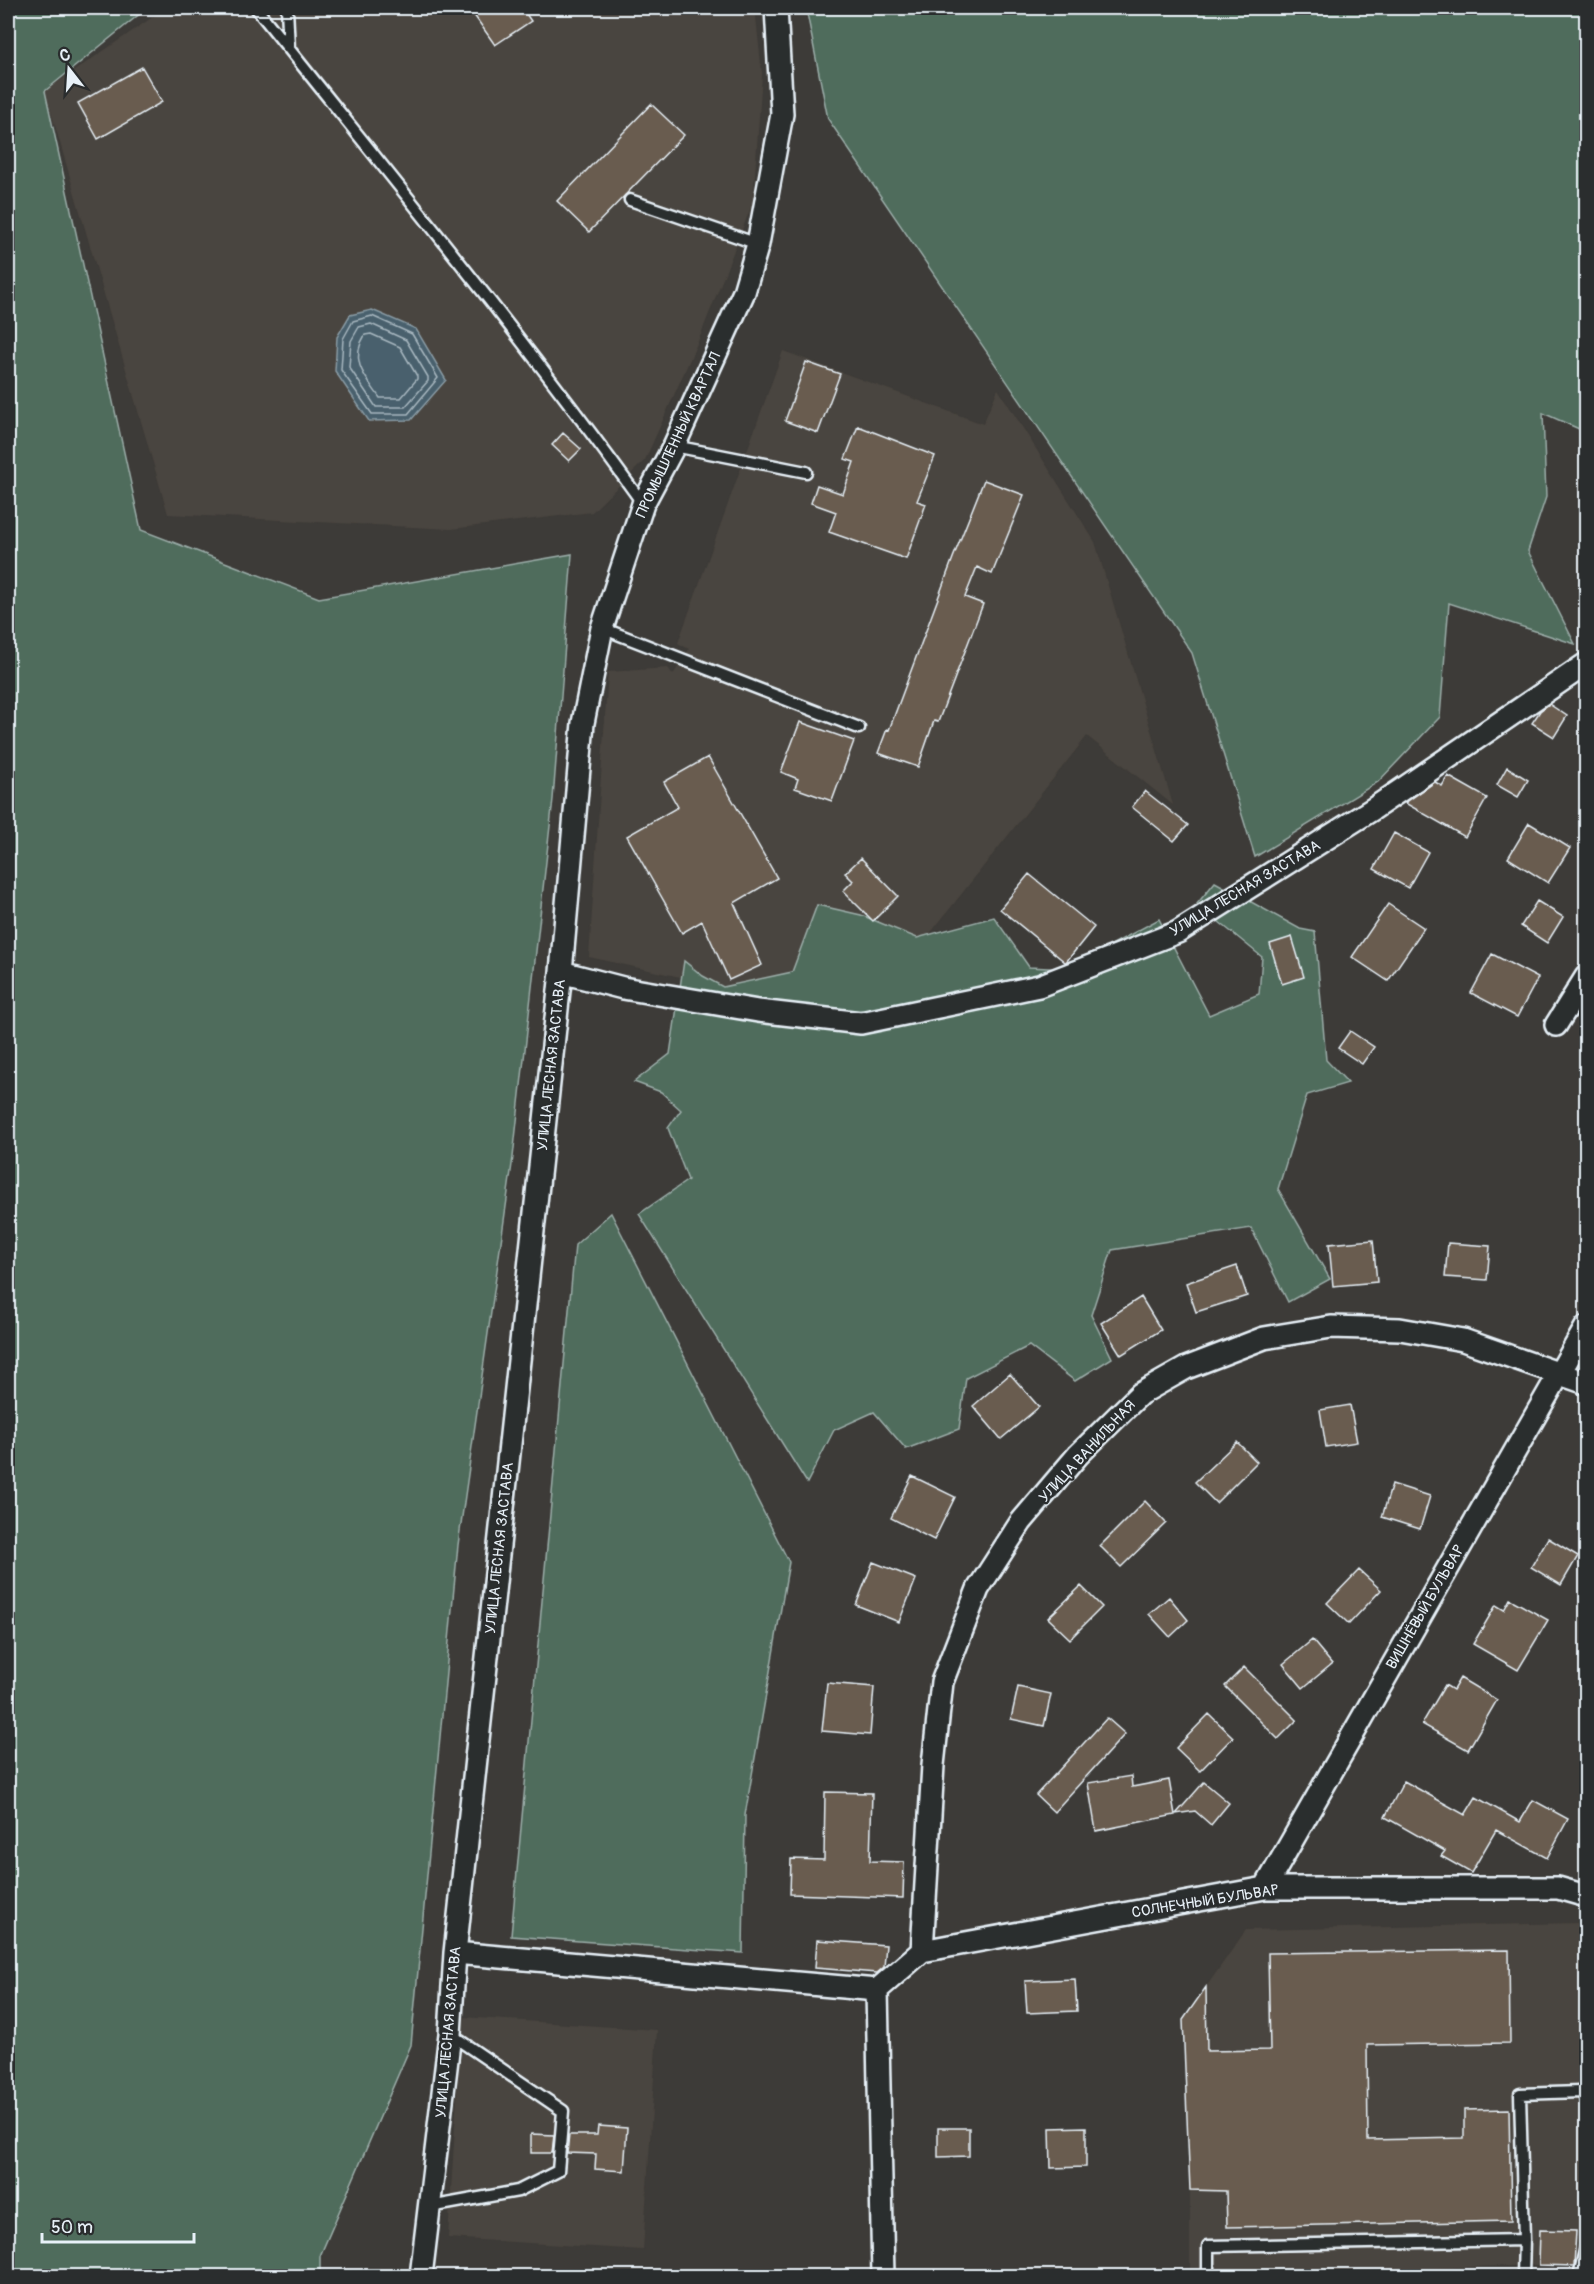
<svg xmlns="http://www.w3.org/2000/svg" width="1594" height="2284" font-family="Pangolin,sans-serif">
<rect width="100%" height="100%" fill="#3d3b38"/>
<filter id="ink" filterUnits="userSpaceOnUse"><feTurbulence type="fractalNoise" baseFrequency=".0167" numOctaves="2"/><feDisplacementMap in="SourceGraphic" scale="12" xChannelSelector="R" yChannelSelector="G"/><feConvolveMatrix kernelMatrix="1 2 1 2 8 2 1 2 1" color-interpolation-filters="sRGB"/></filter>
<g filter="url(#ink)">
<path fill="#4a453f" d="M166 8H755L762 74 753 202 699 339 645 460 592 512 451 529 168 514 45 91Z
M783 351 983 424 998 389 1095 542 1173 805 1087 736 878 999 772 997 589 957 608 672 668 668 673 675 689 649 678 643Z
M1581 1923 1586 1924V2270L1576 2266 1539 2265 1190 2275V2190L1183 2020 1246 1930Z
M462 2017 657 2030 643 2250 448 2238Z"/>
<path fill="#506c5c" stroke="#9caeaa" stroke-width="1.5" d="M8 8H147L45 91 141 530 319 598 572 554 553 799 513 1157 458 1545 411 2045 320 2256V2276H8Z
M806 8H1586V432L1543 413 1546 497 1528 551 1575 644 1449 603 1440 717 1378 782 1255 857 1192 653 828 119Z
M1215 882 1300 929 1315 932 1326 1060 1348 1083 1307 1095 1278 1189 1330 1279 1288 1302 1251 1228 1112 1250 1091 1315 1112 1358 1075 1381 1029 1346 966 1378 959 1429 906 1449 874 1412 834 1430 807 1483 639 1214 688 1180 668 1128 681 1110 661 1092 634 1082 670 1054 684 961 703 976 723 987 792 972 817 905 861 915 917 938 994 917 1029 967 1067 969 1159 919 1209 1015 1259 994 1262 957 1197 904Z
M611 1213 789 1562 745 1815 743 1953 511 1936 575 1245Z"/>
<path fill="#49616d" stroke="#899ba5" stroke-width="1.5" d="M372 310 416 329 446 380 411 420 369 421 335 371 337 337 350 315Z"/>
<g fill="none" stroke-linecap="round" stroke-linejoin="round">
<path stroke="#a8b7c0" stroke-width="1.5" d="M372 316 412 334 438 378 408 414H372L341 370 343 339 353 321Z
M371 324 406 340 428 377V381L405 407H376L349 367 351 341 359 327Z
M371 334 400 347 417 376V379L401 398H380C365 377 349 360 365 335Z"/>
</g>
<path fill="#695c4f" stroke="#e8f1f8" stroke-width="1.5" d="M469 8H522L531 21 495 45Z
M142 67 162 102 98 139 78 103Z
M651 104 684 135 589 232 557 201Z
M806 362 840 374 818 433 785 421Z
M858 426 935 456 917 501 926 504 906 559 829 532 836 512 811 503 817 485 843 494 854 462 845 459Z
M563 433 581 449 569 461 552 445Z
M984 480 1024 495 992 574 977 567 965 597 983 604 938 722 934 721 918 767 878 753 887 729 889 730 953 558Z
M1549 704 1567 716 1554 737 1532 723 1540 711Z
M800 722 854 741 832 801 795 788 798 779 781 772Z
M708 757 777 878 734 903 762 965 729 980 702 921 682 933 627 836 678 807 664 782Z
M1507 767 1528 780 1518 797 1497 785Z
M1448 776 1487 798 1465 837 1405 803 1435 782 1442 786Z
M1145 791 1188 825 1174 841 1132 807Z
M1529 823 1570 848 1548 883 1508 858Z
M1394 833 1428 852 1408 888 1374 869Z
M861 858 898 896 873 921 843 891 853 881 845 873Z
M1029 874 1094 927 1066 962H1065L1000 909Z
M1537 901 1563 917 1547 943 1521 926Z
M1388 904 1424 928 1388 981 1352 957Z
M1292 937 1304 977 1282 984 1270 944Z
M1492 954 1538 978 1517 1017 1471 993Z
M1350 1031 1374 1047 1362 1064 1338 1048Z
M1373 1240 1377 1282 1333 1286 1329 1244Z
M1448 1243 1490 1246 1487 1280 1445 1277Z
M1237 1266 1247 1296 1196 1312 1186 1283Z
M1141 1297 1161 1330 1121 1355 1101 1323Z
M1010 1374 1039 1407 1001 1439 973 1406Z
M1350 1405 1357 1442 1326 1447 1320 1410Z
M1237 1442 1257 1462 1216 1503 1195 1482Z
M912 1476 955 1497 934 1540 891 1518Z
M1392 1484 1430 1496 1420 1529 1382 1517Z
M1145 1501 1166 1523 1121 1567 1100 1546Z
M1548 1538 1578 1556 1561 1585 1531 1567Z
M873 1562 916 1579 899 1622 856 1605Z
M1359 1570 1381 1590 1349 1624 1327 1603Z
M1081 1586 1102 1607 1070 1639 1048 1618Z
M1169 1597 1188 1620 1170 1637 1149 1614Z
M1510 1599 1548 1620 1518 1670 1473 1644 1496 1605 1504 1610Z
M1312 1640 1332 1664 1303 1688 1283 1664Z
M1244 1667 1297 1720 1278 1739 1225 1686Z
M1460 1678 1497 1700 1468 1750 1422 1724 1445 1685 1453 1690Z
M827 1683 874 1687 870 1735 822 1731Z
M1018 1687 1051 1694 1044 1726 1011 1719Z
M1209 1714 1233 1737 1200 1771 1176 1748Z
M1107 1718 1125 1734 1054 1812 1036 1795Z
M1131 1776 1132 1787 1169 1780 1175 1815 1096 1831 1088 1783Z
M1404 1781 1465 1815 1476 1797 1520 1822 1533 1800 1568 1819 1547 1858 1496 1830 1471 1873 1441 1856 1445 1851 1385 1817Z
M1204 1782 1229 1803 1211 1825 1195 1811 1176 1814Z
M825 1792 872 1793 870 1861 904 1862 903 1898 790 1894 791 1859 824 1860Z
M817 1940 886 1945 884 1967 877 1973 815 1968Z
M1509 1950 1510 2043 1367 2045 1368 2140 1464 2138V2110L1509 2109 1511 2221 1227 2227 1226 2191 1190 2190 1183 2020 1206 1987 1207 2051 1270 2050 1268 1953Z
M1075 1979 1077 2011 1027 2013 1025 1981Z
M598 2126 627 2128 624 2171 595 2169 596 2154 567 2153 569 2135H597Z
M1086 2127V2167L1051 2168 1050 2128Z
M938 2128H969V2156L938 2157Z
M531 2134 554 2135 552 2153H531Z
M1540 2230 1576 2231 1574 2266 1539 2265Z"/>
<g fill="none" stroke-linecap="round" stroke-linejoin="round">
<defs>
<path id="service" d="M256 8 288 48
M287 8 289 49C409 199 531 348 643 504
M630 200 758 244
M674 446 806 472
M602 628 859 728
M430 2207 518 2191 558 2171 563 2111 450 2034
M1524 2240 1520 2094 1580 2092 1586 2097
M1208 2276V2246L1524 2240 1523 2276
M1579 2276 1586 2247"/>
<path id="minor" d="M561 972 583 723 602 628 643 504 674 446 744 292 758 244 782 114 776 8
M1556 1025 1586 977
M1265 1888 1586 1327
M922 1951 933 1765 942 1682 978 1589 1021 1522 1078 1455 1140 1394 1186 1368 1264 1338 1331 1327 1400 1329 1463 1340 1586 1383
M455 1953 877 1990 883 2276
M877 1990 922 1951 1265 1888H1558L1586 1896
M421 2276 450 2034 455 1953 561 972 623 988 758 1011 861 1023 1039 986 1178 932 1373 809 1586 664"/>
</defs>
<use href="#service" stroke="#e8f1f8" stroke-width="15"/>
<use href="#minor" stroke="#e8f1f8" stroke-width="26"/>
<use href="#service" stroke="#2a2d2e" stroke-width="10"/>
<use href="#minor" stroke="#2a2d2e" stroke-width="21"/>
</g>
</g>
<g text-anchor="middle" stroke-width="4.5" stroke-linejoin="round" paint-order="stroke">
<g font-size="15" fill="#e8f1f8" stroke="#2a2d2e">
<text transform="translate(678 435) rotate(-65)" y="5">ПРОМЫШЛЕННЫЙ КВАРТАЛ</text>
<text transform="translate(1245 888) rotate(-31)" y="5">УЛИЦА ЛЕСНАЯ ЗАСТАВА</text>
<text transform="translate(551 1065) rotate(-84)" y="5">УЛИЦА ЛЕСНАЯ ЗАСТАВА</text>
<text transform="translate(1087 1451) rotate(-47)" y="5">УЛИЦА ВАНИЛЬНАЯ</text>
<text transform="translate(499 1548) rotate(-84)" y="5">УЛИЦА ЛЕСНАЯ ЗАСТАВА</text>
<text transform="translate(1425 1607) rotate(-60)" y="5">ВИШНЁВЫЙ БУЛЬВАР</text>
<text transform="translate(1205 1901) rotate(-9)" y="5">СОЛНЕЧНЫЙ БУЛЬВАР</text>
<text transform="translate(448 2032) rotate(-85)" y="5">УЛИЦА ЛЕСНАЯ ЗАСТАВА</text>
</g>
</g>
<rect width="1594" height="2284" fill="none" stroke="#2a2d2e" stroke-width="30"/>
<rect x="15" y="15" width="1564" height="2254" fill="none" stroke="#e8f1f8" stroke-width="2" filter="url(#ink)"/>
<g transform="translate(69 69) rotate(343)" stroke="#2a2d2e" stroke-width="4.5" paint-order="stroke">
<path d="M0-4.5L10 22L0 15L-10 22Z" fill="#e8f1f8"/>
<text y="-9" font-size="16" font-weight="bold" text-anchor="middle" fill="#e8f1f8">С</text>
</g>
<path d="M42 2233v9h152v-9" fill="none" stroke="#e8f1f8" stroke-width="3"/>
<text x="51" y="2233" font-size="18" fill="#e8f1f8" stroke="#2a2d2e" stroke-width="4.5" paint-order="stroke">50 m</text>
</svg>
